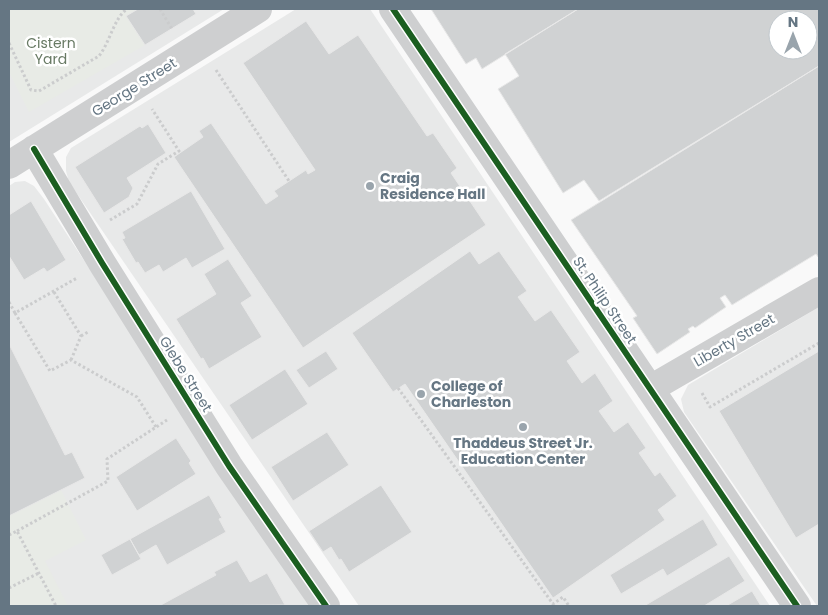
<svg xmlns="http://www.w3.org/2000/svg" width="828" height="615" font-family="Poppins,sans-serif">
<rect width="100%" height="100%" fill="#f9f9f9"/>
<path fill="#e8e9e9" d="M9 9H224L9 142Z
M296 9H370L770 606H359L69 182 66 171V157L71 148Z
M25 181 34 186 44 199 309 606H9V186L15 182Z
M819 307V606H817L684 412 681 399 688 385Z"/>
<path fill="#e8ebe6" d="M9 9H138L127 16 145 45 29 112 9 72Z
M61 490 86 540 45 561 68 606H9V516Z"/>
<path fill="#d0d2d3" stroke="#e8e8e8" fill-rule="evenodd" d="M138 9H193L196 14 145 45 126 16Z
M431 9H578L482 69 476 58 466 64Z
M578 9H819V66L599 201 584 180 563 193 498 89 519 76 505 54ZM778 20H808V50H778Z
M306 21 329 54 358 35 427 136 433 133 457 168 451 173 486 225 303 348 174 157 203 137 199 131 211 123 266 204 278 196 274 191 306 170 308 174 315 170 243 63Z
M819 66V256L818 257 816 254 732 305 725 295 720 298 726 307 695 328 693 326 688 329 690 332 657 354 633 318 637 316 571 220Z
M148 124 166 153 127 178 133 188 129 197 104 213 75 167 140 126 142 128Z
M191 191 225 249 192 268 186 258 163 272 159 265 145 273 138 262 136 263 122 239 125 238 122 232Z
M31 201 66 260 47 272 44 268 24 280 9 256V215Z
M470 251 479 264 499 251 527 291 518 297 535 321 551 310 580 352 567 361 582 383 595 373 613 401 599 411 614 432 628 422 646 448 639 453 655 476 660 472 677 496 658 510 665 520 553 598 405 384 393 392 352 333Z
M228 259 252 296 241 303 262 337 209 369 203 358 201 359 176 319 216 294 204 274Z
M9 344 65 455 72 452 85 478 9 516Z
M326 351 338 369 309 388 296 370Z
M819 351V524L796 538 719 411Z
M285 369 308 404 252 440 229 405Z
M327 432 349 465 293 501 271 467Z
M176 438 191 461 189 463 196 474 137 511 116 477Z
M381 485 412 532 349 572 341 559 339 560 331 547 323 552 309 531Z
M209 495 222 518 219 519 226 532 167 565 156 545 139 555 130 539Z
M703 519 718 545 667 576 663 569 621 594 610 575Z
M130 539 141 559 112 575 101 555Z
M729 556 745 581 704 606H644Z
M237 560 250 582 267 573 285 605 159 606 216 575 214 572Z
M752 591 761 606H726Z"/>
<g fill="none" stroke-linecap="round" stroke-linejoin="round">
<path stroke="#cbcccd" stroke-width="3" stroke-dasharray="2.5 2.5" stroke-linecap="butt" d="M160 9 172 29
M9 43 31 90 39 91 99 56C110 42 114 18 127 9
M216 70 289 181
M110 220 137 204 158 164 179 151 152 109
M54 292 81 336 71 360
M9 302 15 313 77 278
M15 313 50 371 71 360 137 397 156 427
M81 336 88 332
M398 388 553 604 563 597 569 606
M702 393 710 407 819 343
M17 531 108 481 107 459 167 420
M9 535 17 531 56 606
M9 588 39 573"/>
<path stroke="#cecfd0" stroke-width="28" d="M393 9 797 606
M34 149 102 263 229 466 326 606
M9 165 258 9
M650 389 819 291"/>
<defs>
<path id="cycleway" d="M393 9 797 606
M34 149 102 263 229 466 326 606"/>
</defs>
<use href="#cycleway" stroke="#fff" stroke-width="9"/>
<use href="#cycleway" stroke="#1b5e20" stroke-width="6"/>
</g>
<g fill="#99a4ac" stroke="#fff" stroke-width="2">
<circle cx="370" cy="186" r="5"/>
<circle cx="421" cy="394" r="5"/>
<circle cx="523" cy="427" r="5"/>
</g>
<g text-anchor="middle" stroke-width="5" stroke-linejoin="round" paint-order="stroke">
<g font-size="14" fill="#687a64" stroke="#fff">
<text x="51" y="48">Cistern<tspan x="51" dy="16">Yard</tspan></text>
</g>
<g font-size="14" fill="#657683" stroke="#fff">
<text transform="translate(134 87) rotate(-32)" y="5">George Street</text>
<text transform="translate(605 300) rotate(56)" y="5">St. Philip Street</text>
<text transform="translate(734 340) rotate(-30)" y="5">Liberty Street</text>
<text transform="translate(186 374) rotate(58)" y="5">Glebe Street</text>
</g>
<g font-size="14" font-weight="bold" fill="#657683" stroke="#fff" text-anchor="start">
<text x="380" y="183">Craig<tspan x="380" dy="16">Residence Hall</tspan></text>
<text x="431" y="391">College of<tspan x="431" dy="16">Charleston</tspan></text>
<text x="523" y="448" text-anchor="middle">Thaddeus Street Jr.<tspan x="523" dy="16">Education Center</tspan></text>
</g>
</g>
<rect width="828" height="615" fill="none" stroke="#657683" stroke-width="20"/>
<g transform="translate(793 35)"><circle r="24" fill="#ffffff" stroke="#c1c8cd"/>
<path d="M0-4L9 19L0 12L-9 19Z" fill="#99a4ac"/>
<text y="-8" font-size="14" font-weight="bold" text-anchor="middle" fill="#657683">N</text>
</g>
</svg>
